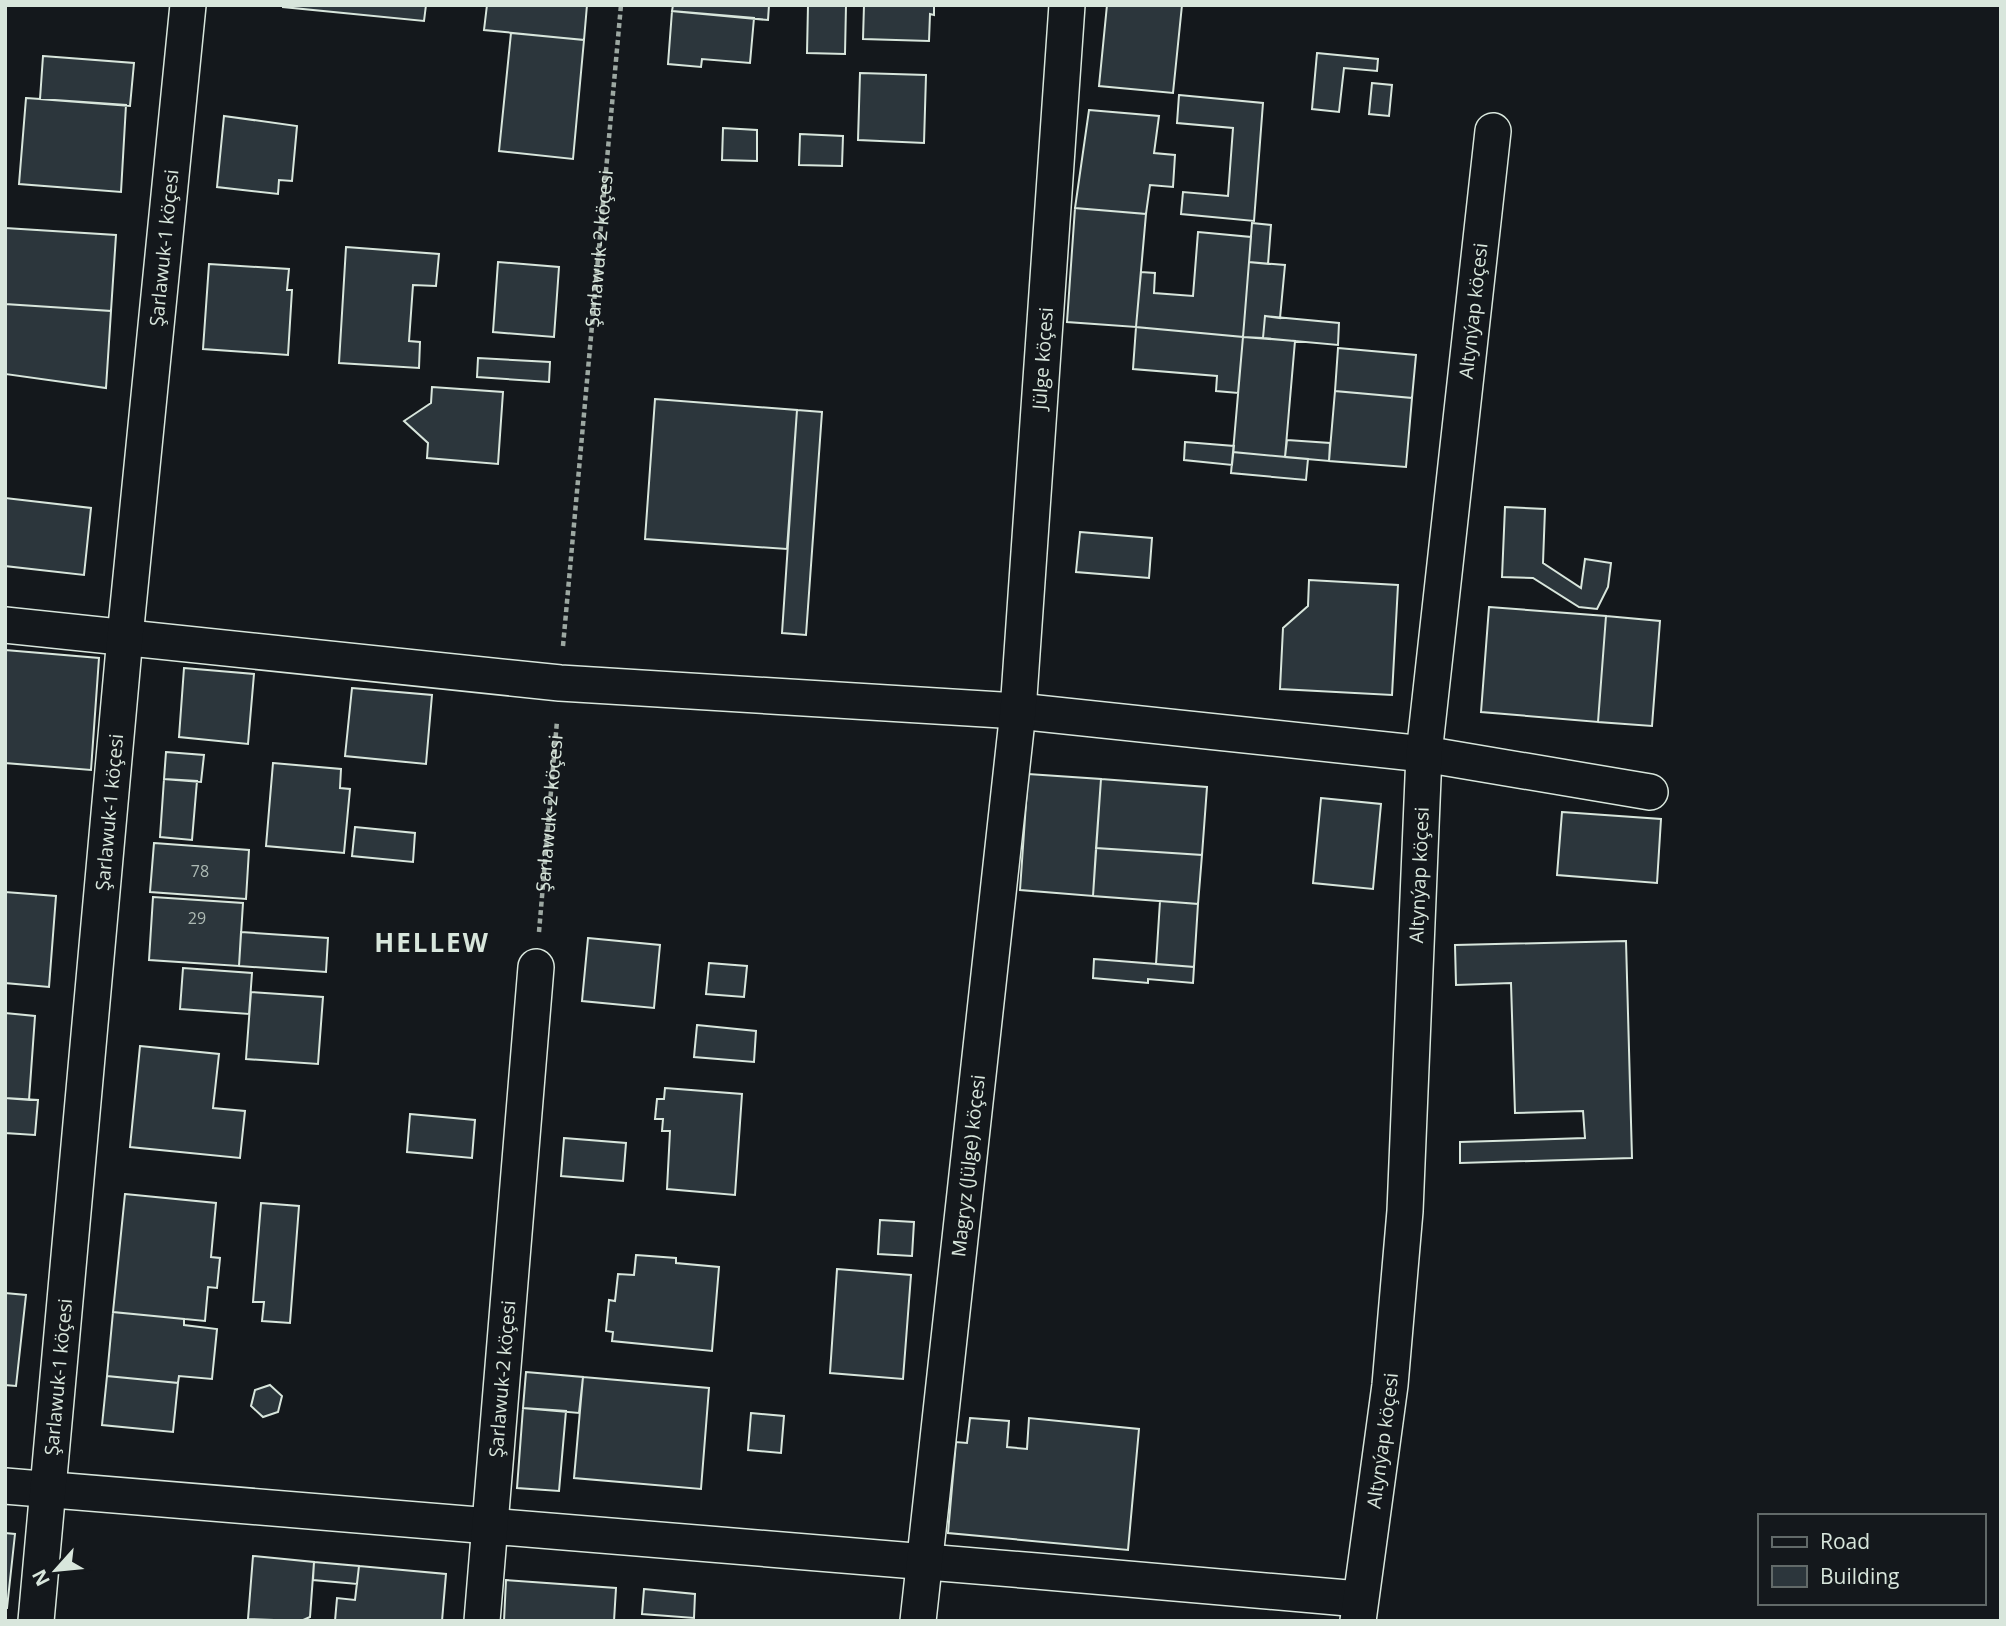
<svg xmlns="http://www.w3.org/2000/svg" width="2006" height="1626" font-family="'Open Sans',sans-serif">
<rect width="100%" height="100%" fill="#14181c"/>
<path fill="#2c363c" stroke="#d8e6dc" stroke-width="2" d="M283 5H426L424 21 283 7Z
M487 5H587L584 40 484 30Z
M673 5H769L768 20 672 11Z
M808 5H846L845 54 807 53Z
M864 5H934V15L930 14 929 41 863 39Z
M1107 5H1182L1173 93 1099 86Z
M672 11 754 18 750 63 702 59 701 67 668 64Z
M511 33 584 40 573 159 499 151Z
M1317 53 1378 59 1377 71 1344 68 1339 112 1312 109Z
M43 56 134 63 130 106 40 99Z
M860 73 926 75 924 143 858 140Z
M1372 83 1392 85 1389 116 1369 114Z
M1179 95 1263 103 1254 221 1181 214 1183 192 1228 196 1233 128 1177 123Z
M26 98 126 105 121 192 19 184Z
M1089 110 1159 116 1154 153 1175 155 1173 187 1150 185 1146 214 1075 208Z
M224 116 297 126 292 181 279 180 278 194 217 187Z
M723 128 757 130V161L722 160Z
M800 134 843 136 842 166 799 165Z
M1075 208 1146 214 1136 327 1067 322Z
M1252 223 1271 225 1268 264 1249 262Z
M5 228 116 235 111 311 5 304Z
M1198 232 1251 237 1243 337 1136 327 1141 272 1155 273 1154 293 1193 296Z
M346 247 439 254 436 286 413 285 409 341 420 342 419 368 339 363Z
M498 262 559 267 554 337 493 332Z
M1249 262 1285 265 1280 318 1265 316 1263 338 1243 337Z
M209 264 289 269 287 290H292L288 355 203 349Z
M5 304 111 311 106 388 5 374Z
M1265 316 1339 323 1338 345 1263 338Z
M1136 327 1243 337 1238 393 1216 391 1217 376 1133 369Z
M1243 337 1295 341 1285 457 1233 452Z
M1338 348 1416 355 1412 398 1335 391Z
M478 358 550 362 549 382 477 377Z
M432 387 503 392 498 464 427 458 428 443 404 421 431 403Z
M1335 391 1412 398 1406 467 1329 461Z
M655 399 797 410 787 549 645 539Z
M797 410 822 412 806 635 782 633Z
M1287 440 1330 443 1329 461 1285 457Z
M1185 442 1234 446 1232 465 1184 460Z
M1233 452 1308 459 1306 480 1231 473Z
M5 498 91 508 84 575 5 566Z
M1505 507 1545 509 1543 563 1581 588 1585 559 1611 563 1608 587 1597 609 1579 607 1533 578 1502 577Z
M1080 532 1152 538 1149 578 1076 572Z
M1309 580 1398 585 1392 695 1280 689 1283 628 1308 606Z
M1489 607 1606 616 1598 722 1481 712Z
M1606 616 1660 621 1652 726 1598 722Z
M5 650 99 658 91 770 5 763Z
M184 668 254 674 248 744 179 737Z
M352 688 432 695 426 764 345 756Z
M166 752 204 755 201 782 164 779Z
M273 763 341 769 340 788 350 789 344 853 266 846Z
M1028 774 1101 779 1093 896 1020 890Z
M164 779 197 781 192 840 160 837Z
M1101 779 1207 787 1202 855 1096 848Z
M1321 798 1381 804 1373 889 1313 883Z
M1562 812 1661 819 1657 883 1557 875Z
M355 827 415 833 413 862 352 856Z
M154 843 249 850 246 899 150 892Z
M1096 848 1202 855 1198 904 1093 896Z
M5 892 56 896 49 987 5 983Z
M153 897 243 903 239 966 149 960Z
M1160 901 1198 904 1194 967 1156 964Z
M241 932 328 938 326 972 239 966Z
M588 938 660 945 654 1008 582 1001Z
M1626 941 1632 1158 1460 1163V1142L1585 1138 1583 1111 1515 1113 1511 983 1456 985 1455 945Z
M1094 959 1194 967 1193 983 1148 979V983L1093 978Z
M709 963 747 966 744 997 706 994Z
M183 968 252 973 249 1014 180 1009Z
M251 992 323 997 318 1064 246 1059Z
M5 1013 35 1016 29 1100 5 1098Z
M697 1025 756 1031 754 1062 694 1057Z
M140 1046 219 1054 213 1108 245 1111 240 1158 130 1147Z
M665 1088 742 1094 735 1195 667 1189 670 1131H662L663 1119H655L657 1099H664Z
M5 1098 38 1100 35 1135 5 1133Z
M410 1114 475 1120 472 1158 407 1152Z
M564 1138 626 1143 623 1181 561 1176Z
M125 1194 216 1203 211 1257 220 1258 217 1288 208 1287 205 1321 113 1312Z
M261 1203 299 1206 290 1323 262 1321 264 1302H253Z
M880 1220 914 1222 912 1256 878 1254Z
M636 1255 676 1258V1263L719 1267 712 1351 612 1341 613 1332 606 1331 609 1300 615 1301 618 1274 634 1275Z
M837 1269 911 1275 903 1379 830 1373Z
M5 1293 26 1295 16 1386 5 1385Z
M113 1312 184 1319V1325L217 1329 212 1379 179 1376 178 1383 107 1376Z
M526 1372 583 1377 579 1413 523 1408Z
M107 1376 178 1383 173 1432 102 1425Z
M583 1377 709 1388 701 1489 574 1478Z
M270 1385 282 1396 278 1412 263 1417 251 1406 255 1390Z
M523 1408 566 1411 559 1491 517 1488Z
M751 1413 784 1416 781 1453 748 1450Z
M970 1418 1009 1421 1007 1447 1027 1449 1029 1418 1139 1429 1128 1550 948 1533 956 1442 967 1443Z
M5 1533 15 1534 7 1608H5Z
M253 1556 314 1562 310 1617 301 1621 248 1619Z
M314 1562 359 1566 357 1584 313 1580Z
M359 1566 446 1574 442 1621H335L337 1598 355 1600Z
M506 1580 616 1588 614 1621H504Z
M644 1589 695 1594 694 1618 642 1614Z"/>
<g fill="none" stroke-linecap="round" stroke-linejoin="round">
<defs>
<g id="minor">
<path d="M5 625 560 683 1018 711 1424 754 1650 792"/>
<path d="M5 1486C457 1523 908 1559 1359 1599"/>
<path id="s3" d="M36 1621 125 637 188 5"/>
<path id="s4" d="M482 1621 536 967"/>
<path id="s5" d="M918 1621 1018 711 1067 5"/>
<path id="s6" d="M1358 1621 1390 1385 1405 1211 1424 754 1493 131"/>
</g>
</defs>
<use href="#minor" stroke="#d8e6dc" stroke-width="38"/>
<g stroke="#9da8a2" stroke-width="4.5" stroke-dasharray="5 3.5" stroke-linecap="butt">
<path id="s1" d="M563 646 621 5"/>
<path id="s2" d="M539 932 557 721"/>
</g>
<use href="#minor" stroke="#14181c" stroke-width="35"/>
</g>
<g text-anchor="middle" stroke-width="5" stroke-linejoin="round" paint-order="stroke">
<g font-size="16" fill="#adbab4">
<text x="200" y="877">78</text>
<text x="197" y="924">29</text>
</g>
<g font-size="19" fill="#d8e6dc" stroke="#14181c">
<text dy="7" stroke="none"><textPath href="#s3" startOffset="1379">Şarlawuk-1 köçesi</textPath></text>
<text dy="7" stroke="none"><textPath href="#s1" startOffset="399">Şarlawuk-2 köçesi</textPath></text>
<text dy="7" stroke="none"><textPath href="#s6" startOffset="1316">Altynýap köçesi</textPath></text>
<text dy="7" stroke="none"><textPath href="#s5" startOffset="1269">Jülge köçesi</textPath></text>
<text dy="7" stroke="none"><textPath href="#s3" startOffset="812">Şarlawuk-1 köçesi</textPath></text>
<text dy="7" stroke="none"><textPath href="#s2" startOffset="119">Şarlawuk-2 köçesi</textPath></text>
<text dy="7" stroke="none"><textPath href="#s6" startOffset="749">Altynýap köçesi</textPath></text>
<text dy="7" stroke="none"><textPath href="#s5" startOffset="458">Magryz (Jülge) köçesi</textPath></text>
<text dy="7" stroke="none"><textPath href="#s3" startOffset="245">Şarlawuk-1 köçesi</textPath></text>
<text dy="7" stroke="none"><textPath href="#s4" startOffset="243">Şarlawuk-2 köçesi</textPath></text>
<text dy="7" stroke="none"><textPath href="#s6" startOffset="182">Altynýap köçesi</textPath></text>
</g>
<g font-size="26" font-weight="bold" letter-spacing="2" fill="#d8e6dc" stroke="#14181c">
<text x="432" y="952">HELLEW</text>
</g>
</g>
<rect width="2006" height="1626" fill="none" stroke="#d8e6dc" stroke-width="14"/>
<rect x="1758" y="1514" width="228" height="91" fill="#14181c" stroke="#626a69" stroke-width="2"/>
<rect x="1772" y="1537" width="35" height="10" fill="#14181c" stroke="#626a69" stroke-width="2"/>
<text x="1820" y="1549" font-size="21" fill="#d8e6dc">Road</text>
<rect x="1772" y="1566" width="35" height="21" fill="#2c363c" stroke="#626a69" stroke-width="2"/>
<text x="1820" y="1584" font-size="21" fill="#d8e6dc">Building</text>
<g transform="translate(56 1570) rotate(243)" stroke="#14181c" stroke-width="5" paint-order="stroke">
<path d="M0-5L12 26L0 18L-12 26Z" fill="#d8e6dc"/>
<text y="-10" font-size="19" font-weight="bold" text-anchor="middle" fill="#d8e6dc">N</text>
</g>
</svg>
